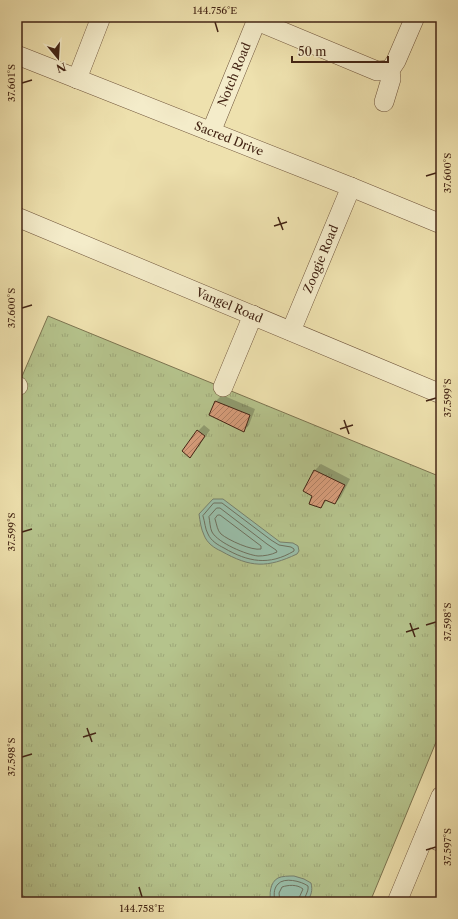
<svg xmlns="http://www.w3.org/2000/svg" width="458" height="919" font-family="'Libre Caslon Text',serif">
<defs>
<pattern id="grass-tufts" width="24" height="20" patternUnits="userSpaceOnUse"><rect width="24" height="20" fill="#b5c38c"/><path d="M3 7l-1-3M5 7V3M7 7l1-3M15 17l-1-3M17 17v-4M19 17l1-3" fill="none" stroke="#9da778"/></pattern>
<pattern id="building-hatch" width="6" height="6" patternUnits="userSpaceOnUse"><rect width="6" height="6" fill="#d79d7b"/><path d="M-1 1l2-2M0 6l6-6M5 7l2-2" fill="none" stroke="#b08064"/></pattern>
</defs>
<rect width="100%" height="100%" fill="#eee1ae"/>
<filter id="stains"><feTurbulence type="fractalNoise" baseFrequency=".005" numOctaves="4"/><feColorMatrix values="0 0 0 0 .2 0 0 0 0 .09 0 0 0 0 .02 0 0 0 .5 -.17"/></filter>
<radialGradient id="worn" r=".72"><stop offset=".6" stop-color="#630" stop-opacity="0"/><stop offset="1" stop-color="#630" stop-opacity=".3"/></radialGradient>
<path fill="url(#grass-tufts)" stroke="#7c7450" d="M48 316 441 477V730L370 902H30L17 890V388Z"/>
<path fill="#99bea9" stroke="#77806d" d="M213 499H223L280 542 293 543 298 546 299 551 297 554C267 568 251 568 221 551 214 548 207 543 204 535 201 529 200 521 199 514Z
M294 876 304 879 311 883C313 891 311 895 307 902H271C269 895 270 882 278 878 282 876 289 876 294 876Z"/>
<path fill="#0003" d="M222 395 255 409 249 425 243 431 210 415 216 401Z
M204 425 210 430 196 450 190 456 184 451 198 431Z
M321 464 350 479 341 497 335 503 327 500 321 507 313 495 305 491 315 470Z"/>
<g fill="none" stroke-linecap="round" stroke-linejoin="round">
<path stroke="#6e715e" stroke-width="1" d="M214 503H222L271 540 279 545 291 547 294 549V551C269 566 248 562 224 548 218 545 211 541 208 534 205 529 205 522 203 516Z
M217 508H220L267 544 276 550 277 552C271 555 264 556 258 556 247 555 218 543 212 532 210 528 210 522 209 517Z
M218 515H220L261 546V549C252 551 228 540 221 534 217 530 217 525 215 519Z
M275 902C274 896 273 889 278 884 284 877 301 881 308 886 309 892 304 896 304 902
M280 902 279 893 282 887C288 885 297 884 303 889L299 898V902"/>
</g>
<path fill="url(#building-hatch)" stroke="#432414" d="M215 401 250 415 244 432 209 415Z
M197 430 205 436 190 458 182 451Z
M314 470 345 485 335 504 325 500 321 508 309 504 312 496 303 491Z"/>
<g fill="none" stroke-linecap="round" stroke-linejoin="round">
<defs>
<g id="minor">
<path d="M257 21 377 71 390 70 396 61 415 17"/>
<path id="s1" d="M17 55 351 187 441 224"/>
<path d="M77 79 101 17"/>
<path d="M384 102 391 79 390 70"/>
<path id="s2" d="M211 132 258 17"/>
<path id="s3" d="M17 217 441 394"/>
<path id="s4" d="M291 331 351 187"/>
<path d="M17 386H18"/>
<path d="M223 387 253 315"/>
<path d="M425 835 441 842"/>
<path d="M397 902 441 796"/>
</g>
</defs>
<use href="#minor" stroke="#6e533a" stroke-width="20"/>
<path stroke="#432414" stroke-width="2.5" stroke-dasharray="3 2" stroke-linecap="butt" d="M17 899 20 902"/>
<use href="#minor" stroke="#f4ecca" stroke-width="19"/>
</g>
<path fill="none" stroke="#432414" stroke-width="1.5" d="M215 22 218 32M22 83 32 80M426 176 436 173M278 217 283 230M274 226 287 222M22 308 32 305M426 401 436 398M344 420 349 434M340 429 353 425M22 532 32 529M410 623 415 637M426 625 436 622M406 632 419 628M87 728 92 742M83 737 96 733M22 757 32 754M426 850 436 847M139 887 142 897"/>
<g text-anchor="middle" stroke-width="4" stroke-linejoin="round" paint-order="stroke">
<g font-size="12" fill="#432414" stroke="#f4ecca">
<text dy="4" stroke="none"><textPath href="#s2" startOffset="62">Notch Road</textPath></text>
<text dy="4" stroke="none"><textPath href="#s1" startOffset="228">Sacred Drive</textPath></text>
<text dy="4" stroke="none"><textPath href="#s4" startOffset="78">Zoogie Road</textPath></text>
<text dy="4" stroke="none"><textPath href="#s3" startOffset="230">Vangel Road</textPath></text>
</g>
</g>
<rect width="458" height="919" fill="none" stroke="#eee1ae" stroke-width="44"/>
<g transform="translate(58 58) rotate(162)" stroke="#f4ecca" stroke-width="3" paint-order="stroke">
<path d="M0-3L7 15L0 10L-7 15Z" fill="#432414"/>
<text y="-6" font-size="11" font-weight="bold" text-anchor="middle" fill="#432414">N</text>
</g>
<path d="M292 56v6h96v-6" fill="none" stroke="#432414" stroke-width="2"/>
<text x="298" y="56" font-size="12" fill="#432414" stroke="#f4ecca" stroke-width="3" paint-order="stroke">50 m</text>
<rect x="22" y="22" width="414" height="875" fill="none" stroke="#432414" stroke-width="1.5"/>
<g font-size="10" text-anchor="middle" fill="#432414">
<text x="215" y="14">144.756°E</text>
<text transform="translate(11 83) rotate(-90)" y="4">37.601°S</text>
<text transform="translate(447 173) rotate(-90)" y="4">37.600°S</text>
<text transform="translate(11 308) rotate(-90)" y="4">37.600°S</text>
<text transform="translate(447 398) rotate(-90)" y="4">37.599°S</text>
<text transform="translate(11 532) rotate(-90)" y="4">37.599°S</text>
<text transform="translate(447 622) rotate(-90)" y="4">37.598°S</text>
<text transform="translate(11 757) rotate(-90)" y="4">37.598°S</text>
<text transform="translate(447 847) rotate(-90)" y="4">37.597°S</text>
<text x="142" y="912">144.758°E</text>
</g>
<rect width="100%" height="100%" filter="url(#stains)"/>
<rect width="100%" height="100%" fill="url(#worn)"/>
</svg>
